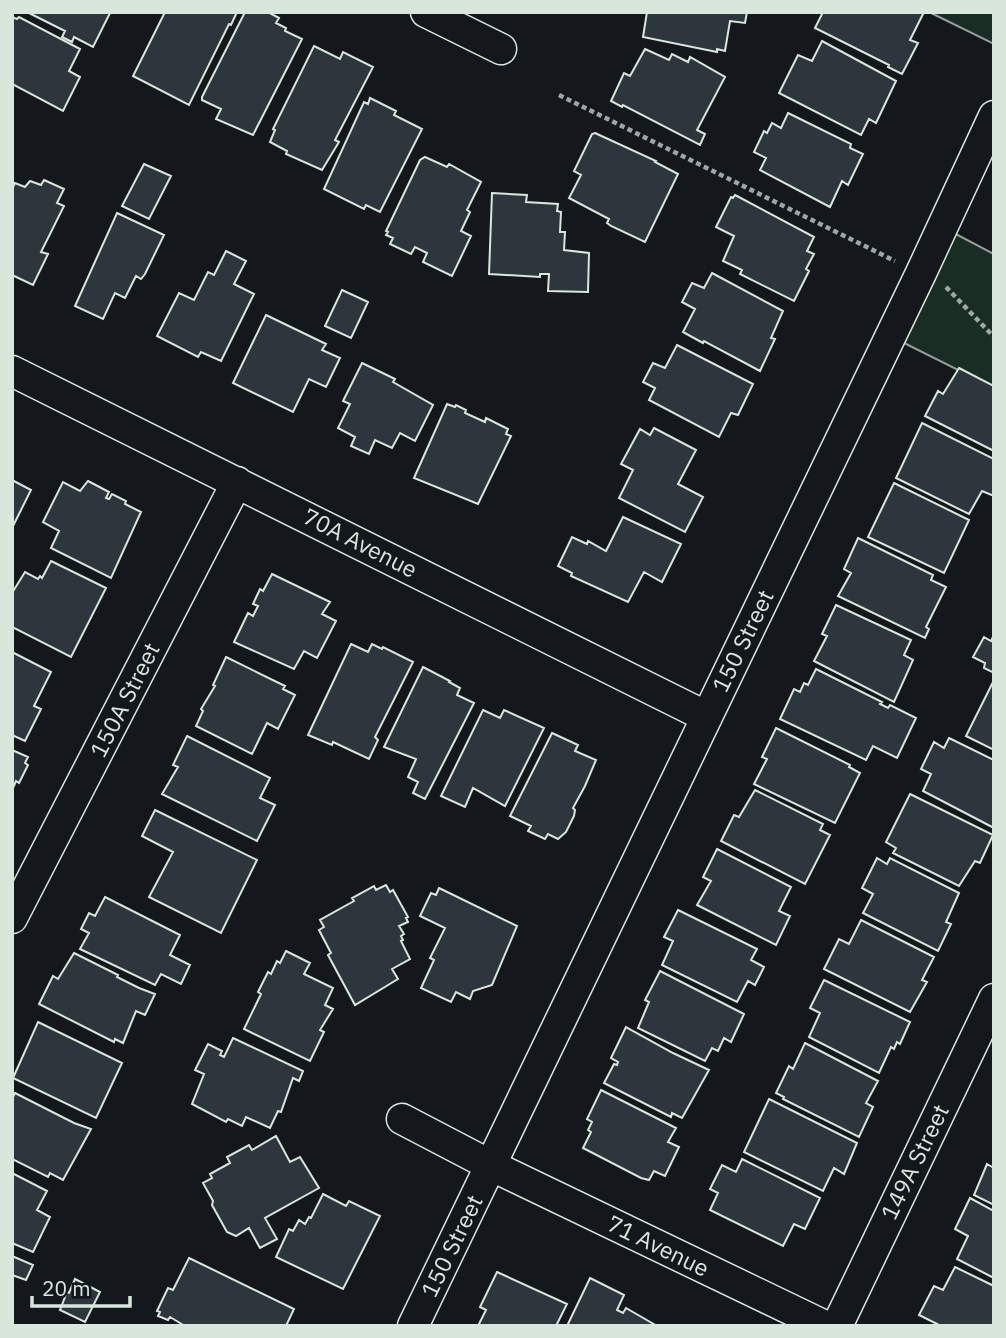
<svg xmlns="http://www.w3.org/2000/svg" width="1006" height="1338" font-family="'IBM Plex Sans',sans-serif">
<rect width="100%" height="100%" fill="#14181c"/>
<path fill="#1a2d24" stroke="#939e99" stroke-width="2" d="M929 12H994V44Z
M950 231 994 254V388L896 339Z"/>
<path fill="#2c363c" stroke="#d8e6dc" stroke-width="2" d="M27 12H109L110 13 93 47 74 37 72 42 62 37 65 31Z
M165 12H237L231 25 229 24 189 105 133 76Z
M245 12H268L279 18 276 23 286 28 285 31 302 39 253 135 216 119 221 109 202 100V97Z
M647 12H747L745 23 730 21 725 51 717 49V52L643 37Z
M823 12H924L910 40 918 43 902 74 888 67 889 65 815 28Z
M12 17 17 19 19 17 80 49 69 71 80 77 63 111 12 84Z
M822 41 896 81 876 123 869 119 861 135 779 93 798 55 812 61Z
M314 46 340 59 343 52 373 67 335 140 339 142 322 170 286 154 287 151 270 142 275 130 273 129Z
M645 49 669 60 672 54 688 62 690 57 725 77 697 130 705 134 700 145 623 105 622 107 611 101 624 73 630 76Z
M370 98 396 111 394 115 422 129 380 212 366 205 364 209 324 189 364 102 368 104Z
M788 113 851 144 850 148 863 154 848 185 842 181 830 207 760 170 766 158 754 152 764 131 767 133 772 123 781 128Z
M595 133 656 161 655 162 678 174 645 242 611 226 607 223 609 219 569 198 581 175 574 171 592 134Z
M425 157 447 167 449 164 481 182 467 210 470 212 461 231 471 236 452 276 423 262 427 253 415 247 411 254 390 244 393 238 386 235 388 232 386 231 420 160Z
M144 164 171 176 149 219 122 206Z
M44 180 64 189 57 203 64 206 41 252 48 254 33 285 12 275V189L15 183 25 187 30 181 41 185Z
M492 193 527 195 526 202 558 204 557 211 561 212 560 232H565L564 250 589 253 588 292 548 291 549 274H540V277L489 274Z
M735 195 814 237 807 251 814 254 806 269 809 271 794 301 740 274 742 270 723 261 734 236 716 227 731 197 733 198Z
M117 213 164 235 145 274 141 279 136 276 125 298 115 293 103 319 75 306Z
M226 251 246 261 234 284 254 294 221 361 201 352 198 357 157 336 179 293 194 300 208 272 214 275Z
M712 273 783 311 771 338 775 339 760 371 704 341 703 343 683 332 695 309 682 302 692 283 704 288Z
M342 290 368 302 351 338 325 326Z
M266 315 326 344 322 350 340 358 326 387 309 379 293 412 233 383Z
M677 345 753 384 738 415 731 413 719 437 649 400 655 388 643 382 653 363 665 368Z
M362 363 395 379 393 382 433 405 415 441 400 433 392 448 375 440 369 454 351 446 355 437 338 428 350 404 343 401Z
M959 368 994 386V451L925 416 938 391 943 394Z
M447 404 455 407 456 405 466 410 465 413 485 422 486 418 508 429 506 434 511 436 478 504 414 478Z
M922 423 994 459V496L982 491 969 514 896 478Z
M654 428 696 450 678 484 703 497 685 532 619 498 633 470 621 464 640 429 650 435Z
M12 480 31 490 12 528Z
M88 481 109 492 106 498 109 499 112 494 126 501 125 504 141 512 111 578 51 548 59 531 43 522 63 482 80 491Z
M894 483 969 520 944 573 868 537Z
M623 517 681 544 662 582 644 572 628 602 571 576 572 573 558 566 572 537 587 544 588 541 606 551Z
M858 538 933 575 931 580 946 587 926 627 929 629 925 638 838 596 851 573 844 569Z
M51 561 106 588 71 657 12 627V593L25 572 38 579 40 576 42 578Z
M272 574 330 602 322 614 336 621 317 658 304 651 294 669 234 642 248 613 253 616 258 606 253 604 260 589 263 591Z
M836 605 911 640 904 655 913 660 894 702 814 661 827 636 822 634Z
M994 635V673L984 668 985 663 973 657 984 637 991 641Z
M351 644 368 652 372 644 382 649 383 647 413 662 375 737 378 740 369 759 333 742 332 745 308 735Z
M12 652 51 672 34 706 41 709 25 741 12 735Z
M226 657 285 686 283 689 295 695 278 729 267 723 252 754 196 726 203 711 201 709 215 686 213 685Z
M423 667 450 681 449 682 460 688 457 695 474 703 425 799 413 793 418 782 408 777 416 759 384 747Z
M816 669 882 702 880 704 888 708 890 705 916 718 897 758 873 746 866 760 780 719 794 689 800 692 804 683 808 685Z
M993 682H994V750L966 736Z
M483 710 500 718 504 710 544 728 505 806 473 788 465 807 441 796Z
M776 728 850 765 849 767 860 773 835 823 754 784 767 759 762 757Z
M552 733 578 745 575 751 596 760 585 786 573 808 575 810 574 816 566 832 558 839 548 834 545 839 528 831 531 826 510 816Z
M187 736 270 778 260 798 275 805 257 841 162 794 178 767 173 765Z
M949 738 994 760V828L923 791 931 774 921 769 934 742 944 748Z
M12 750 28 757 25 763 28 765 19 783 16 781 13 788Z
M755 790 823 824 820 830 830 835 805 884 721 841 734 815 739 817Z
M910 794 993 835 980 863 975 861 959 886 893 853 896 848 886 842Z
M155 810 257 860 221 933 149 897 173 852 142 836Z
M717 849 791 887 779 911 790 916 776 945 697 905 711 881 703 877Z
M877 858 887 864 890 858 959 893 946 922 951 924 938 951 863 913 873 894 862 888Z
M386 885 390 892 393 890 408 917 406 918 408 922 399 926 404 934 401 936 403 940 401 941 410 959 392 969 398 979 355 1005 328 955 331 953 319 930 324 927 320 920 354 901 352 898 374 886 376 890Z
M439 888 517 926 492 985 473 991 470 999 456 992 451 1002 421 988 434 960 430 958 445 928 420 916 431 893 436 895Z
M105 897 180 935 170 955 190 965 181 984 161 974 155 985 80 949 89 933 81 929 89 913 95 916Z
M678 910 757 949 751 960 764 967 755 985 748 981 737 1002 662 965 673 941 664 937Z
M861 920 934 957 922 980 927 982 910 1012 824 969 839 939 849 944Z
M286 951 310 963 304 974 333 988 325 1005 333 1009 320 1030 324 1032 310 1061 244 1029 261 994 258 992 268 972 271 974 277 961 280 963Z
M74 953 118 975 117 977 139 988 155 994 145 1015 136 1011 123 1043 115 1039 114 1042 39 1004 53 976 58 979Z
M660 971 744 1014 731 1042 724 1038 718 1051 712 1048 705 1061 638 1028 649 1002 645 1000Z
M824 980 910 1022 900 1044 897 1042 894 1049 891 1047 879 1073 809 1037 820 1013 810 1008Z
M38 1022 122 1063 96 1118 13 1078Z
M626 1027 673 1053 709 1070 682 1118 672 1113 671 1117 604 1083 614 1064 617 1065 618 1062 611 1058Z
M233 1038 303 1071 299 1081 293 1078 281 1112 278 1111 270 1128 246 1117 242 1126 228 1119 226 1122 192 1104 204 1074 195 1070 208 1044 222 1051 220 1055 224 1057Z
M805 1043 878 1081 866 1103 873 1107 859 1137 783 1099 784 1097 776 1093 789 1066 793 1069Z
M601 1090 676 1128 668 1142 679 1147 665 1176 654 1171 649 1180 641 1178 583 1148 591 1132 588 1130 592 1122 587 1119Z
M15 1093 74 1123 91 1129 63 1180 50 1173 48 1177 12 1159V1099Z
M769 1099 857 1143 844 1174 834 1168 823 1191 744 1152Z
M276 1136 290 1162 300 1157 319 1188 265 1218 277 1239 260 1248 249 1228 236 1236 227 1232 212 1205 213 1201 203 1183 212 1178 210 1174 230 1163 227 1157 249 1145 252 1150Z
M742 1159 820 1198 805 1229 794 1224 783 1246 710 1210 718 1193 710 1189 722 1165 736 1172Z
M987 1164 994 1168V1205L974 1195Z
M12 1173 47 1191 37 1210 50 1217 33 1252 12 1243Z
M323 1194 346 1206 349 1201 380 1216 343 1289 276 1257 289 1229 293 1231 299 1220 305 1224 309 1217 311 1218Z
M970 1198 994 1211V1278L957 1259 968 1236 955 1229Z
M12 1256 33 1265 26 1280 12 1275Z
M189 1258 294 1309 286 1326H185L170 1317 168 1320 158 1316 160 1312 157 1311 168 1288 173 1290Z
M955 1267 994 1286V1326H941L919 1315 934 1286 943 1290Z
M497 1272 567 1304 556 1326H478L486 1310 480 1307Z
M590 1278 624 1295 617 1310 623 1313 626 1308 657 1326H567Z
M75 1279 100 1292 85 1322 60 1310 67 1292 69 1293Z"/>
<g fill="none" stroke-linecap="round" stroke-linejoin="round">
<defs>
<path id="street" d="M426 12 501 49
M12 371 707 717
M12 918 237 482
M402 1119 490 1165 825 1326
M413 1326 921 273 994 116
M837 1326 994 999"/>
</defs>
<use href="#street" stroke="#d8e6dc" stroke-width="33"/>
<path stroke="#9da8a2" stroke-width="4.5" stroke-dasharray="5 3.5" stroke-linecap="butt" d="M559 95 895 261
M946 287 994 337"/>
<use href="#street" stroke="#14181c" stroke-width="30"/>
</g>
<g text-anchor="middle" stroke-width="5" stroke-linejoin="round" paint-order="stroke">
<g font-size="23" fill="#d8e6dc" stroke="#14181c">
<text transform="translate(360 543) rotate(27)" y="8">70A Avenue</text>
<text transform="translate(743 641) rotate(-64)" y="8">150 Street</text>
<text transform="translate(125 700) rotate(-63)" y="8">150A Street</text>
<text transform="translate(915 1162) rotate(-64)" y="8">149A Street</text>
<text transform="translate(452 1246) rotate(-64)" y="8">150 Street</text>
<text transform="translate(658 1246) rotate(26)" y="8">71 Avenue</text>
</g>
</g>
<rect width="1006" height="1338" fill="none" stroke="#d8e6dc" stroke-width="28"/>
<path d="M32 1296v10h98v-10" fill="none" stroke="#d8e6dc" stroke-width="3.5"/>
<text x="42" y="1296" font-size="21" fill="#d8e6dc" stroke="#14181c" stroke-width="5" paint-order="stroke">20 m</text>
</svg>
